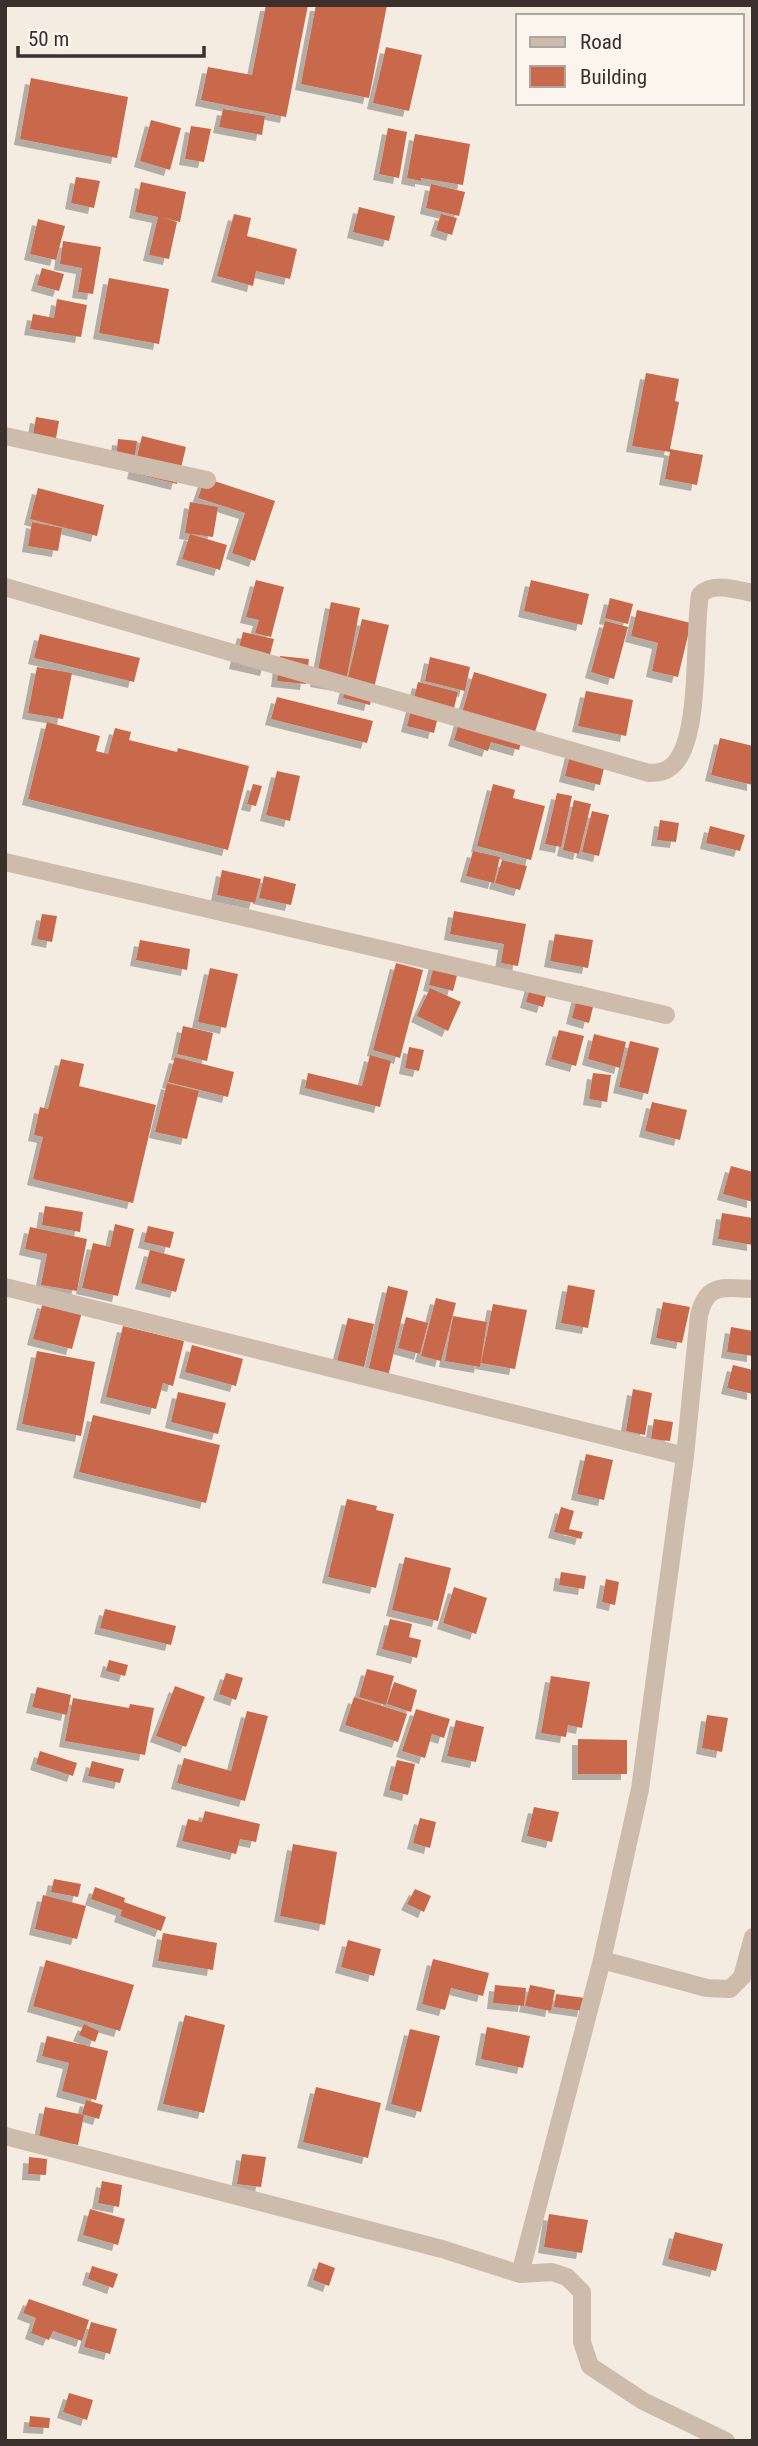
<svg xmlns="http://www.w3.org/2000/svg" width="758" height="2446" font-family="'Roboto Condensed',sans-serif">
<defs>
<filter id="shadow"><feDropShadow dx="-6" dy="6" stdDeviation="0" flood-color="#0004"/></filter>
</defs>
<rect width="100%" height="100%" fill="#f4ebe1"/>
<path fill="#c8694b" filter="url(#shadow)" d="M266 5H308L286 117 201 100 208 67 252 75Z
M316 5H387L369 98 301 84Z
M386 47 422 55 409 111 373 103Z
M31 78 128 97 117 158 20 139Z
M223 109 265 116 262 135 219 127Z
M151 120 181 128 170 170 140 161Z
M191 126 211 129 204 162 185 159Z
M388 128 407 132 399 178 379 174Z
M415 134 470 144 463 185 421 178V181L407 178Z
M76 177 100 181 94 208 71 203Z
M141 182 186 192 180 222 161 217 177 222 169 259 149 255 158 217 135 212Z
M431 184 465 192 459 216 426 208Z
M359 207 395 216 389 241 353 232Z
M234 214 251 218 247 236 297 249 290 279 256 271 253 286 217 276Z
M441 214 457 218 452 235 436 230Z
M38 219 65 226 56 260 30 254Z
M63 241 101 247 93 294 78 292 82 268 60 264Z
M42 268 64 274 59 291 37 285Z
M109 278 169 289 159 344 99 333Z
M57 299 87 305 81 337 30 329 33 314 54 318Z
M646 373 679 379 675 401 679 402 670 449 703 455 697 485 665 479 670 452 632 446Z
M36 417 59 421 55 444 32 441Z
M142 436 186 447 177 484 133 473Z
M118 439 137 441 134 462 116 460Z
M205 478 275 501 255 561 232 553 245 513 198 498Z
M38 488 104 505 97 536 30 519Z
M190 502 218 507 213 537 185 533Z
M32 522 62 528 58 551 28 546Z
M190 534 227 545 220 570 182 559Z
M256 580 284 587 271 637 255 633 259 620 246 617Z
M531 580 589 594 582 625 524 611Z
M610 598 633 604 628 624 605 618Z
M331 602 360 608 345 686 316 681Z
M637 610 691 623 678 677 652 671 658 643 631 636Z
M362 619 389 625 370 705 343 698Z
M605 621 628 627 614 679 591 672Z
M243 632 274 639 266 670 235 663Z
M40 634 140 658 134 682 34 658Z
M280 656 309 659 306 684 277 681Z
M430 657 470 667 465 691 425 681Z
M37 667 72 673 63 719 28 713Z
M474 672 547 694 535 732 525 729 519 750 491 742 488 751 454 740Z
M418 682 458 692 453 712 440 709 434 733 407 726Z
M586 691 633 700 626 736 578 726Z
M277 697 373 721 367 743 271 719Z
M47 722 100 736 96 751 108 754 115 728 131 732 129 740 177 752 178 748 249 766 228 850 28 799Z
M720 738 753 746V785L711 775Z
M572 747 607 755 600 785 565 776Z
M277 771 300 776 290 821 266 815Z
M253 784 262 786 256 806 247 804Z
M493 784 515 790 513 798 545 806 531 860 477 846Z
M557 793 572 796 561 847 545 844Z
M574 800 591 804 579 854 563 850Z
M592 811 609 815 599 856 582 852Z
M660 820 679 823 676 842 657 840Z
M710 826 745 835 740 851 706 843Z
M473 851 500 857 494 883 466 876Z
M502 860 527 866 520 890 495 883Z
M222 870 261 879 255 903 217 895Z
M264 876 296 884 291 905 259 898Z
M454 911 526 924 518 966 501 963 504 944 450 934Z
M42 914 57 916 52 942 37 939Z
M555 934 593 940 588 968 550 961Z
M140 940 190 949 187 970 136 960Z
M437 954 461 960 453 991 429 985Z
M396 963 423 970 400 1058 373 1050Z
M210 968 238 974 226 1028 198 1022Z
M531 984 548 989 543 1007 526 1002Z
M580 986 597 991 589 1023 572 1018Z
M430 988 461 1002 448 1031 417 1016Z
M183 1026 213 1033 207 1061 177 1054Z
M559 1030 584 1036 576 1066 551 1059Z
M594 1034 626 1042 620 1068 588 1059Z
M630 1041 659 1048 648 1094 619 1087Z
M409 1047 424 1050 419 1071 405 1068Z
M370 1055 391 1061 380 1107 305 1088 308 1073 362 1086Z
M175 1057 234 1072 228 1097 168 1082Z
M61 1059 84 1064 79 1086 156 1105 133 1203 33 1179 43 1137 34 1135 40 1107 48 1109Z
M593 1073 611 1075 607 1102 589 1099Z
M167 1083 199 1091 187 1139 155 1132Z
M652 1102 687 1110 680 1140 645 1131Z
M731 1166 753 1172V1202L723 1194Z
M45 1206 83 1212 80 1232 42 1225Z
M722 1213 753 1218V1245L718 1239Z
M115 1224 134 1229 118 1296 82 1288 93 1243 110 1247Z
M148 1226 174 1232 170 1248 144 1242Z
M30 1227 87 1239 77 1291 41 1285 47 1254 25 1249Z
M150 1250 185 1259 176 1292 141 1283Z
M568 1285 595 1290 588 1328 561 1323Z
M388 1286 408 1291 388 1377 368 1372Z
M436 1298 456 1303 441 1361 421 1356Z
M43 1302 82 1312 72 1349 33 1339Z
M663 1302 690 1307 682 1343 656 1338Z
M493 1304 527 1310 515 1369 481 1363Z
M453 1316 487 1322 480 1367 445 1361Z
M406 1317 428 1323 420 1354 398 1348Z
M348 1318 374 1324 363 1372 336 1365Z
M123 1326 184 1341 173 1386 163 1383 156 1409 106 1397Z
M731 1327 753 1331V1356L727 1352Z
M192 1345 243 1359 236 1386 185 1372Z
M37 1351 95 1362 81 1436 22 1424Z
M733 1365 753 1370V1394L727 1388Z
M633 1389 652 1393 645 1435 626 1431Z
M178 1392 226 1403 218 1434 171 1422Z
M93 1415 220 1445 206 1503 79 1472Z
M654 1419 673 1422 670 1441 651 1439Z
M586 1454 613 1460 604 1500 577 1494Z
M347 1499 377 1506 376 1510 394 1514 376 1588 328 1577Z
M561 1507 574 1511 569 1529 583 1532 581 1539 554 1532Z
M405 1557 451 1568 438 1621 392 1610Z
M561 1572 586 1576 584 1589 559 1585Z
M606 1579 619 1582 615 1605 602 1602Z
M454 1587 487 1598 476 1634 443 1623Z
M105 1609 176 1626 171 1645 100 1628Z
M390 1619 412 1624 409 1637 421 1640 417 1658 382 1649Z
M109 1660 128 1665 125 1676 106 1671Z
M367 1669 394 1676 386 1705 359 1697Z
M226 1673 243 1678 236 1700 219 1694Z
M551 1676 590 1682 582 1728 568 1725 566 1737 541 1733Z
M394 1682 417 1690 411 1712 387 1704Z
M175 1686 205 1697 186 1747 156 1736Z
M37 1687 71 1695 67 1715 32 1707Z
M354 1697 407 1714 398 1742 345 1725Z
M73 1698 129 1708 130 1704 154 1708 145 1755 65 1741Z
M416 1709 450 1719 444 1738 432 1734 425 1758 402 1751Z
M247 1711 268 1716 245 1801 177 1783 184 1758 231 1771Z
M707 1715 728 1718 722 1752 702 1748Z
M456 1720 484 1727 476 1762 447 1756Z
M578 1739 627 1740V1774H578Z
M40 1751 77 1763 73 1776 36 1764Z
M397 1760 415 1764 408 1795 389 1790Z
M92 1761 124 1769 120 1783 88 1776Z
M534 1807 559 1812 552 1842 527 1836Z
M205 1811 260 1824 256 1842 240 1839 236 1854 182 1841 188 1819 202 1822Z
M420 1818 436 1822 430 1848 413 1843Z
M293 1844 337 1852 325 1925 280 1916Z
M54 1879 81 1884 78 1897 51 1892Z
M95 1887 125 1898 124 1902 166 1917 161 1931 120 1916 122 1910 91 1899Z
M415 1889 431 1896 424 1912 407 1904Z
M43 1895 86 1906 77 1939 35 1929Z
M163 1933 217 1943 213 1970 158 1961Z
M348 1940 381 1949 374 1976 341 1967Z
M433 1959 489 1973 483 1996 451 1988 445 2010 422 2004Z
M46 1960 134 1985 120 2031 33 2006Z
M495 1985 526 1988 524 2006 493 2003Z
M530 1985 555 1990 551 2011 525 2006Z
M556 1994 585 1998 583 2011 554 2007Z
M185 2015 225 2025 204 2113 163 2104Z
M84 2024 99 2031 95 2042 79 2035Z
M487 2027 530 2036 523 2068 481 2059Z
M410 2029 440 2036 421 2112 391 2104Z
M47 2036 108 2051 96 2100 62 2091 69 2063 42 2056Z
M316 2087 381 2103 368 2158 303 2142Z
M86 2100 103 2105 99 2119 82 2114Z
M45 2107 84 2115 78 2145 39 2137Z
M242 2154 266 2157 261 2187 237 2184Z
M29 2157 47 2159 46 2175 28 2174Z
M102 2181 122 2185 119 2207 98 2203Z
M90 2209 125 2219 118 2245 83 2235Z
M549 2214 588 2220 582 2253 544 2247Z
M675 2232 723 2244 716 2271 668 2259Z
M319 2262 335 2268 329 2286 313 2280Z
M92 2266 118 2274 113 2288 88 2279Z
M29 2299 89 2320 82 2341 53 2331 49 2340 31 2333 36 2318 23 2313Z
M91 2322 117 2329 110 2354 84 2347Z
M69 2393 93 2400 87 2420 63 2412Z
M30 2416 50 2418 49 2428 29 2427Z"/>
<g fill="none" stroke-linecap="round" stroke-linejoin="round">
<path stroke="#cdbbac" stroke-width="18" d="M5 436 207 480
M5 587 649 773C658 773 666 772 673 765 702 738 693 635 700 595 712 581 737 590 753 593
M5 862 666 1015
M5 1287 685 1456
M602 1960 707 1988 730 1989 742 1977 753 1937
M5 2136 442 2249 520 2274 552 2272 567 2277 582 2292V2342L590 2366 643 2401 726 2441
M520 2274 602 1960 640 1789 685 1456 699 1315C707 1282 724 1288 753 1289"/>
</g>
<rect width="758" height="2446" fill="none" stroke="#3b302b" stroke-width="14"/>
<rect x="516" y="14" width="228" height="91" fill="#fbf5ee" stroke="#aea6a0" stroke-width="2"/>
<rect x="530" y="37" width="35" height="10" fill="#cdbbac" stroke="#aea6a0" stroke-width="2"/>
<text x="580" y="49" font-size="21" fill="#3b302b">Road</text>
<rect x="530" y="66" width="35" height="21" fill="#c8694b" stroke="#aea6a0" stroke-width="2"/>
<text x="580" y="84" font-size="21" fill="#3b302b">Building</text>
<path d="M18 46v10h186v-10" fill="none" stroke="#3b302b" stroke-width="3.5"/>
<text x="28" y="46" font-size="21" fill="#3b302b" stroke="#fbf5ee" stroke-width="5" paint-order="stroke">50 m</text>
</svg>
